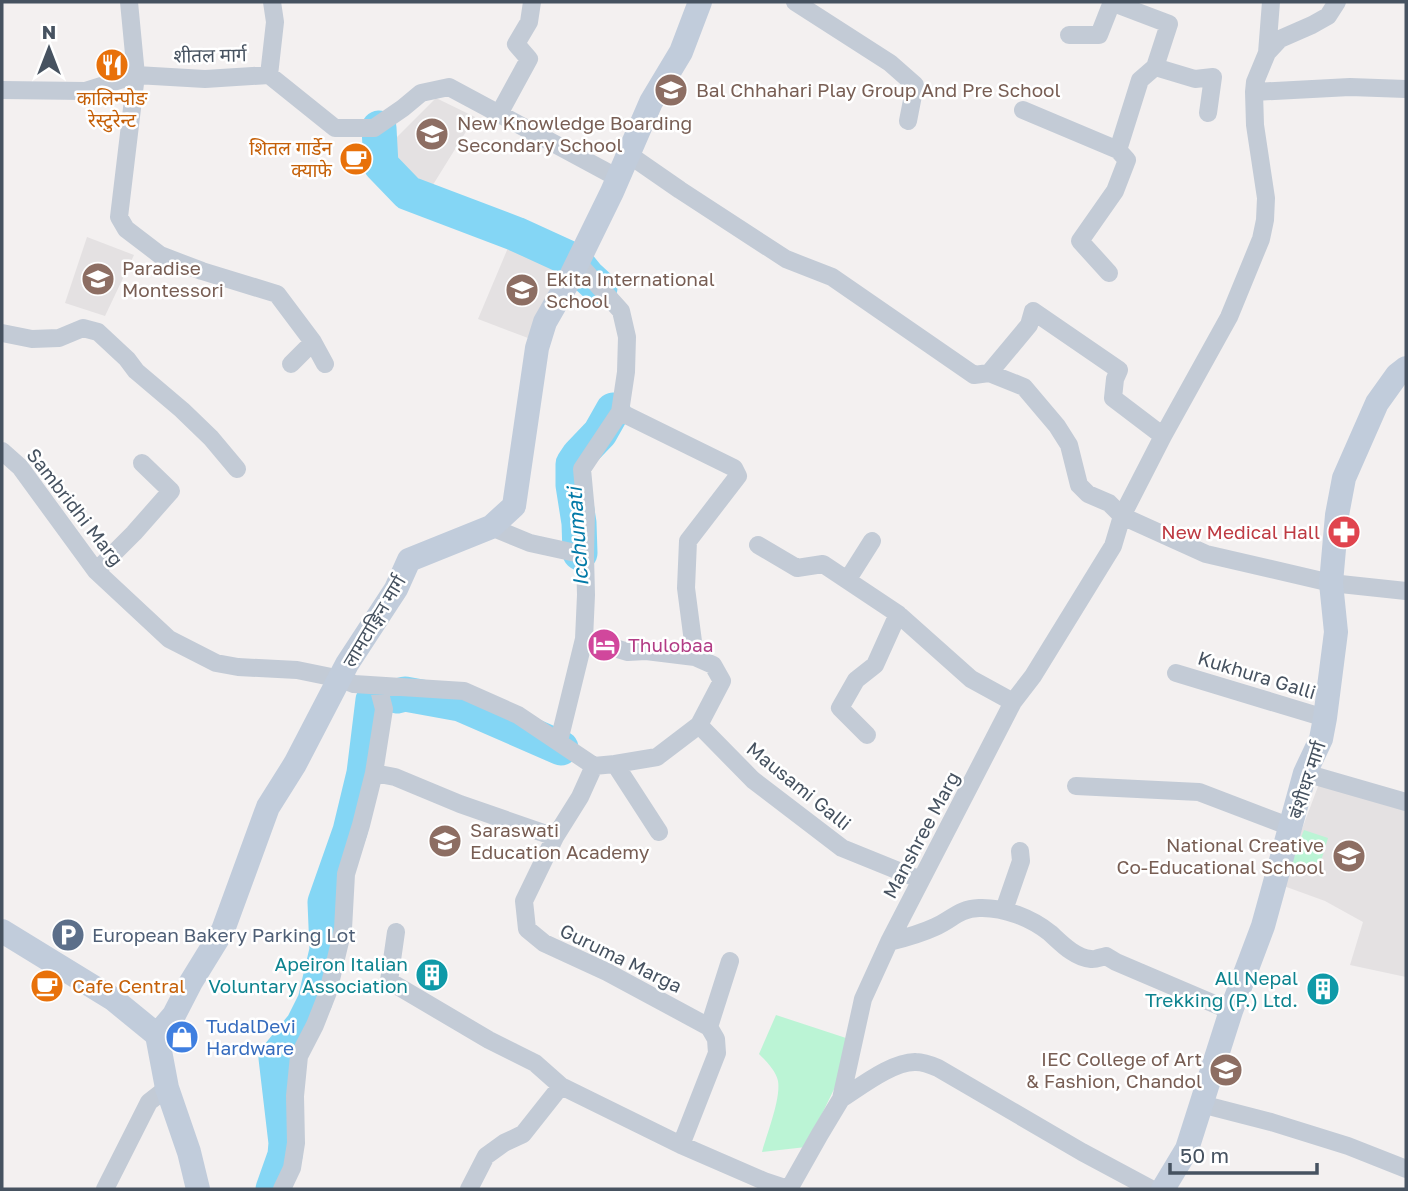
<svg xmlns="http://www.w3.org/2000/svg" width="1408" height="1191" font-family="'Golos Text','Noto Sans Devanagari',sans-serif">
<rect width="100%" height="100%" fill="#f3f0f0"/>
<path fill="#e4e1e2" d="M436 98 475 117 426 196 389 174 383 151Z
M513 236 569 261 528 338 478 319Z
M87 237 134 255 105 316 65 303Z
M1320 781 1406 806V977L1350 965 1363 922 1325 901 1281 885Z
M438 827 460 836 452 855 430 846Z"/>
<path fill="#bbf4d5" d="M1304 830 1328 838 1318 871 1291 863Z
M776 1015 846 1038 837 1083 806 1147 762 1152C767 1133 781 1099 778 1081 776 1071 766 1061 759 1054Z"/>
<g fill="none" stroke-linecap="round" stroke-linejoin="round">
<path stroke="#84d6f5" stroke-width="35" d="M379 128 381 165 408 193 516 234 575 261 588 277 600 288
M580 553 579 523 573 485V464L579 455 600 433 613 410
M397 696 405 694 460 704 561 748
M273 1189 285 1155 286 1143 276 1058 303 1025 315 1001 327 950 325 902 350 831 364 773 373 700"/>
<path stroke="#c3cbd6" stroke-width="18" d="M129 2 136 75 119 217 126 229 160 255 202 271 277 294 313 342 325 364
M795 2 890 63 915 85 908 121
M1069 35H1099L1112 2
M1267 53 1280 39 1312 25 1328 16 1337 2
M1155 67 1195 79 1213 77 1208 113
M269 75 275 22 272 2
M2 90 85 91 136 75 205 79 269 75 335 128H374L403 108 421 93 449 87 618 178
M1254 92 1350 87 1406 89
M1023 110 1118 150
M499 114 529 59 516 44 529 22 532 2
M628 154 680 190 786 259 832 277 974 375 989 373 1024 387 1057 426 1069 445 1079 485 1088 494 1109 503 1122 516 1206 554 1331 583 1406 591
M1109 273 1080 241 1115 191 1127 160 1118 150 1140 80 1155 67 1169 24 1119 5 1115 2
M2 333 32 339 59 338 83 328 98 332 127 359 136 371 182 410 211 438 237 469
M291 364 313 342
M989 373 1029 325 1033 311 1119 370 1115 379 1113 398 1163 436
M620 412 734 468 738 476 688 541 686 588 695 657
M2 451 20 467 96 571 169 639 216 663 238 667 297 670 341 679 354 684 464 691 518 715 594 766 615 764 659 832
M491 527 530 543 585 555
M758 545 797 568 823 564 898 614 971 679 1013 702
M96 571 134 533 171 491 142 463
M848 579 872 541
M584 639 628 652 646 651 695 657 713 665 722 681 699 725 657 757 615 764
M1176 673 1325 718
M699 725 753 780 842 848 921 880
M867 735 840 708 856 680 875 665 898 614
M559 741 584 639 586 595 585 555 586 512 582 469 620 412 626 372 627 337 621 311 577 262
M594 766 580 797 555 837 524 901 527 929 544 943 607 972 709 1027 716 1039 717 1053 681 1145
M374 773 395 777 460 804 555 837
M1305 773 1406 802
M1076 786 1199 792 1291 827
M1004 910 1021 861 1020 851
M396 932 389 981 489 1040 535 1063 561 1086 681 1145 764 1181 788 1189
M889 942C905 938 920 934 935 927 953 919 958 909 979 908 1004 907 1031 918 1050 933 1061 943 1075 958 1091 959 1095 960 1101 957 1106 956L1116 962 1231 1011
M709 1027 730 961
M841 1099C860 1087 893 1061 916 1062 924 1062 931 1065 938 1068L1082 1152 1151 1189
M1201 1104 1271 1122 1348 1146 1406 1169
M105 1189 149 1102 167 1088
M282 1189 292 1168 296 1143 295 1096 299 1056 315 1025 328 992 343 929 346 874 361 825 374 773 384 709 378 686
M469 1189 486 1156 504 1143 523 1134 561 1086
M789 1189 820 1134 841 1099 863 999 889 942 1013 702 1033 676 1113 546 1122 516 1163 436 1229 317 1261 239 1265 220 1266 198 1255 125 1254 92 1255 82 1267 53 1271 2"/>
<path stroke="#c1ccdb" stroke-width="24" d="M2 931 113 999 157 1035 167 1088 189 1152 198 1189
M157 1035 174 1015 191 982 223 930 268 807 295 764 347 664 396 589 409 560 491 527 514 506 537 348 545 322 568 282 612 192 651 102 681 52 700 2
M1163 1189 1187 1149 1231 1011 1263 926 1305 773 1321 739 1325 718 1336 632 1331 583 1337 515 1344 478 1377 403 1397 375 1406 368"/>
</g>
<defs>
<symbol id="restaurant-disc" viewBox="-11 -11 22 22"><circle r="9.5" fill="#e8710a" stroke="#fff"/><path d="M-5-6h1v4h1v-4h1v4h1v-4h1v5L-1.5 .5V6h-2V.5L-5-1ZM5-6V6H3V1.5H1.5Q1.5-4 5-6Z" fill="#fff"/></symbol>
<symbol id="school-disc" viewBox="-11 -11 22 22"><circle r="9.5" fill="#8d6e63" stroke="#fff"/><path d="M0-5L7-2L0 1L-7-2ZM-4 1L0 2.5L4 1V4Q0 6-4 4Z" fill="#fff"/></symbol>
<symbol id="cafe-disc" viewBox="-11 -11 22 22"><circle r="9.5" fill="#e8710a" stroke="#fff"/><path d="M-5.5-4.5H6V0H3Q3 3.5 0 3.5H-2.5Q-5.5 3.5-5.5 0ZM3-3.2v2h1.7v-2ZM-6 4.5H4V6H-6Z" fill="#fff"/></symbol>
<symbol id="pharmacy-disc" viewBox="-11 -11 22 22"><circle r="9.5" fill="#e0444e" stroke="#fff"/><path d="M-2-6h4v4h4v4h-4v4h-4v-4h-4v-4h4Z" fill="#fff"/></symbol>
<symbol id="hotel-disc" viewBox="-11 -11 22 22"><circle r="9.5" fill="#d1479c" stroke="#fff"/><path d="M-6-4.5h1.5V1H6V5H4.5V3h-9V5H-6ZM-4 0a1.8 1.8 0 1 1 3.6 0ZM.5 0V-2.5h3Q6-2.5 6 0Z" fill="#fff"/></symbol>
<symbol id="parking-disc" viewBox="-11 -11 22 22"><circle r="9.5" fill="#5c6f8a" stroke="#fff"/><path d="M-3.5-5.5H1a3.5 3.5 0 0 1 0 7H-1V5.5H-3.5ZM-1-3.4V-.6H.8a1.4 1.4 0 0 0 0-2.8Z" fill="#fff"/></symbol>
<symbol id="building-disc" viewBox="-11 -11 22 22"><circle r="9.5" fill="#0f9aa8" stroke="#fff"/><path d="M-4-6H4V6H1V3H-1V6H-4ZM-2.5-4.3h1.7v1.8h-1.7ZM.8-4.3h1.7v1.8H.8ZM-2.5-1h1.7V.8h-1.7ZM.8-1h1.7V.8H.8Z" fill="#fff"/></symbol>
<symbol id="shop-disc" viewBox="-11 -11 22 22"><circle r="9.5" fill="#3f7fe0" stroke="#fff"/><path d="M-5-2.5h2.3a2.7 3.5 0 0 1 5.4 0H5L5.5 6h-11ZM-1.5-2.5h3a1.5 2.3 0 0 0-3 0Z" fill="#fff"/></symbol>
<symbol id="university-disc" viewBox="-11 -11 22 22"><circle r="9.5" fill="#8d6e63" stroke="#fff"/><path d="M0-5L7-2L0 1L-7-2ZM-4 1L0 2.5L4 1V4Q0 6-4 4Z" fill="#fff"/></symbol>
</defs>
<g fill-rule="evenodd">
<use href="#restaurant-disc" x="93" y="46" width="38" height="38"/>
<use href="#school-disc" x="652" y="71" width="38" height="38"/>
<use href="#school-disc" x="413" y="115" width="38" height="38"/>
<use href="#cafe-disc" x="337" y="140" width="38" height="38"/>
<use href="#school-disc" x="79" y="260" width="38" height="38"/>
<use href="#school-disc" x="503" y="271" width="38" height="38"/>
<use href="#pharmacy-disc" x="1325" y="513" width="38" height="38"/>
<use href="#hotel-disc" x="585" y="626" width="38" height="38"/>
<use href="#school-disc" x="426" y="822" width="38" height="38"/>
<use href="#school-disc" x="1330" y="837" width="38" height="38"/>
<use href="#parking-disc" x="49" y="916" width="38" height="38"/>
<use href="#building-disc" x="413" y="956" width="38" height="38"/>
<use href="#cafe-disc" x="28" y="967" width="38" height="38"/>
<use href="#building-disc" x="1304" y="970" width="38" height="38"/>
<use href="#shop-disc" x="163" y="1018" width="38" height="38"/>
<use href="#university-disc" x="1207" y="1051" width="38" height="38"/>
</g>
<g text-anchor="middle" stroke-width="5" stroke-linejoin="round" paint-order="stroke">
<g font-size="19" fill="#465260" stroke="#fff">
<text transform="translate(210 55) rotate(-1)" y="7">शीतल मार्ग</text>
<text transform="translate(75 507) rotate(52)" y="7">Sambridhi Marg</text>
<text transform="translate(374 621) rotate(-59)" y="7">लामटाङ्गिन मार्ग</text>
<text transform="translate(1257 675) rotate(17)" y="7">Kukhura Galli</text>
<text transform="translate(1307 780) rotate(-72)" y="7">बंशीधर मार्ग</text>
<text transform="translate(799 786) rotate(39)" y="7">Mausami Galli</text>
<text transform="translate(921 835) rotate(-62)" y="7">Manshree Marg</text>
<text transform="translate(621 958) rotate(26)" y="7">Guruma Marga</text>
</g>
<g font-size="19" fill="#785e54" stroke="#fff" text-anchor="start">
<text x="696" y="97">Bal Chhahari Play Group And Pre School</text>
<text x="457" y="130">New Knowledge Boarding<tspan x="457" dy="22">Secondary School</tspan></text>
<text x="122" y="275">Paradise<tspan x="122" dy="22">Montessori</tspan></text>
<text x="546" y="286">Ekita International<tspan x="546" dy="22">School</tspan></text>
<text x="470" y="837">Saraswati<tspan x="470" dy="22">Education Academy</tspan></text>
<text x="1324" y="852" text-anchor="end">National Creative<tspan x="1324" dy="22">Co-Educational School</tspan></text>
<text x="1202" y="1066" text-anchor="end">IEC College of Art<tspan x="1202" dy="22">&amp; Fashion, Chandol</tspan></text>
</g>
<g font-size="19" fill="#c56008" stroke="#fff">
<text x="112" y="105">कालिन्पोङ<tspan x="112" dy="22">रेस्टुरेन्ट</tspan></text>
<text x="332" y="155" text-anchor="end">शितल गार्डेन<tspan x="332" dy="22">क्याफे</tspan></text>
<text x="72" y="993" text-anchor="start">Cafe Central</text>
</g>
<g font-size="19" fill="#be3a42" stroke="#fff" text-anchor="end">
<text x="1320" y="539">New Medical Hall</text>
</g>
<g font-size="19" fill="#b23c85" stroke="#fff" text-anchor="start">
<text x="628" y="652">Thulobaa</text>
</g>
<g font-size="19" fill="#4e5e75" stroke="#fff" text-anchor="start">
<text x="92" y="942">European Bakery Parking Lot</text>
</g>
<g font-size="19" fill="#0d838f" stroke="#fff" text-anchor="end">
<text x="408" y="971">Apeiron Italian<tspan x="408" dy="22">Voluntary Association</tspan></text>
<text x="1298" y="985">All Nepal<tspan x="1298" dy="22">Trekking (P.) Ltd.</tspan></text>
</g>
<g font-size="19" fill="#366cbe" stroke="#fff" text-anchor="start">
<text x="206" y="1033">TudalDevi<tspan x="206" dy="22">Hardware</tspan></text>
</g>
<g font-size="21" font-style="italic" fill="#027aa8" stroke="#fff">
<text transform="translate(578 537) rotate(-94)" y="7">Icchumati</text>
</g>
</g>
<rect width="1408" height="1191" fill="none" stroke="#465260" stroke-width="7"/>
<g transform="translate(49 49)" stroke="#ffffff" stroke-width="5" paint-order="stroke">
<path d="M0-5L12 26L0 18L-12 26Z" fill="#465260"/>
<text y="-10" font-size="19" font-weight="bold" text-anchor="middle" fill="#465260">N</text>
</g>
<path d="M1170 1163v10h147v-10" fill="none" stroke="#465260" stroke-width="3.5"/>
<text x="1180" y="1163" font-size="21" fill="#465260" stroke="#ffffff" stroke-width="5" paint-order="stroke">50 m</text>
</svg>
